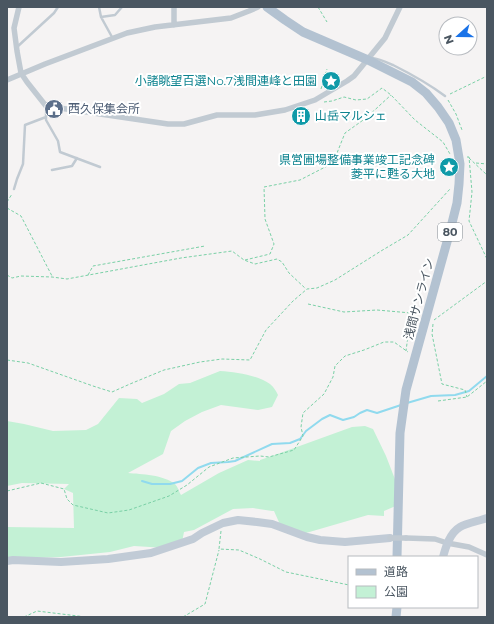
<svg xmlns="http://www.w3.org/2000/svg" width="494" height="624" font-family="Montserrat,'Noto Sans JP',sans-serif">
<rect width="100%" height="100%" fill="#f5f3f3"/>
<path fill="#c3f1d5" d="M220 371C236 372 257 375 270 384 274 387 276 391 278 395L272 407 258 410 221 405 202 412 185 421 171 431 163 454 128 473C141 474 164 475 175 484 178 487 179 492 181 495L219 473 248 460 260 461V460L272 456 352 427 365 426 373 429 386 456 398 487V505L384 511V516L368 515 306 533 282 529 274 511H272L253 508 233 509 194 530 184 532 182 542 166 548 134 546 110 552 61 557 7 559V527L74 528 73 493 64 489 69 484 22 483 7 486V421L24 424 53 431 86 430 98 424 119 398 137 399 142 403 164 394 179 384 190 383Z"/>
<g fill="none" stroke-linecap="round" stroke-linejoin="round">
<path stroke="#90daee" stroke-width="2" d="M407 403 431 396 455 395 469 391 487 376
M142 481 152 484H170L182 481 198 468 211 463 228 462 235 461 272 444 290 443 300 439 306 431 322 419 330 415 343 420 354 417 360 413 367 410 377 413 401 405"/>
<path stroke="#7ad0a6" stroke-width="1" stroke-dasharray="3 2" stroke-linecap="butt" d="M318 7 327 22
M321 89 327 69
M450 94 487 76
M448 100 456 114 462 130
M324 102 332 101 344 97 356 100 367 99 382 88 391 95 415 120 443 142 450 154
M467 157H469L472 192 469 221 487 259
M469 158 487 175
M476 163 487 164
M7 202 12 194
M7 208 21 216 52 276
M245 260 270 254 274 244 265 219 264 187 300 180 333 163 345 133 366 118 391 95
M7 275 12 278 21 276 52 277 67 279 181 258 232 251 244 260 255 264 277 259 282 262 289 273 306 289
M88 275 93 266 205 246
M308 304 344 312 377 310 411 313 406 351
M434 320 487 281
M433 324 432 334 442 384 465 390 467 397
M7 360 28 363 93 386 112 392 130 384 164 370 200 362 222 359 250 360 266 330 293 301 307 289 317 288 335 280 381 251 408 235 450 189
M438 401 467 397 487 381
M7 491 41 483 64 489 67 499 73 505 108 513 129 510 169 496 187 485 209 467 233 458 260 456 269 457 294 450 303 436 301 427 303 413 324 394 333 377 335 366 345 356 364 350 384 342H394L408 352
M221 531 219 549 239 550 260 559 286 572 349 585
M7 617H10
M24 617 37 611 86 617
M183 617 205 604 219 550"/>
<path stroke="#c1cad2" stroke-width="2.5" d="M99 7 101 17 112 37
M101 17 115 15 122 7
M17 47 54 13 58 7
M372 58C380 59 386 62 393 65 411 74 429 84 445 96
M46 107V120L58 141 60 152 100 167
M52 170 72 166 77 158
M14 189 17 179 23 164 25 125 46 117"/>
<path stroke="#c1cad2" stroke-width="5.5" d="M19 7 14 28 17 51 21 73 27 82 46 106 168 124H184L217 115H255L285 110 315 100 347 81 354 76 385 38 400 7
M174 25V7
M7 80 45 64 127 33 155 27 231 18 249 11 258 7
M406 538 435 539 447 543 469 547 487 555"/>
<path stroke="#c1cbd6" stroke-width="8" d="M443 557C446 546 450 533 460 527 467 523 479 521 487 518
M7 561 13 560 61 562 108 559 151 553 193 539 202 533 223 523 238 520 257 522 272 524 307 537 320 540 345 542 390 538"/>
<path stroke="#b3c2d1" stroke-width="9" d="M267 7 285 20 303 32 368 60 412 82 426 93 438 107 449 123 456 140 460 164 459 184 457 203 450 231 406 390 400 433 397 557
M396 617 397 607"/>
<path stroke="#c1cad2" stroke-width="5.5" d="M390 538H406"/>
</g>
<defs>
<symbol id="sight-disc" viewBox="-11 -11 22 22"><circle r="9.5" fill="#0f9aa8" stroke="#fff"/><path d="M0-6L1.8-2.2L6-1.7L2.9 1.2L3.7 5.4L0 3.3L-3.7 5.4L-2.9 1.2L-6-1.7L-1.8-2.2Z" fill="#fff"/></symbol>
<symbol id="civic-disc" viewBox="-11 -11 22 22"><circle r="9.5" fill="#5c6f8a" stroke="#fff"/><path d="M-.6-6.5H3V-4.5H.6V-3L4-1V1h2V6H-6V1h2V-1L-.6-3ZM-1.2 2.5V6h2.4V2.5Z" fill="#fff"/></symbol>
<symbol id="building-disc" viewBox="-11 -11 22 22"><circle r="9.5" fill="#0f9aa8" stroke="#fff"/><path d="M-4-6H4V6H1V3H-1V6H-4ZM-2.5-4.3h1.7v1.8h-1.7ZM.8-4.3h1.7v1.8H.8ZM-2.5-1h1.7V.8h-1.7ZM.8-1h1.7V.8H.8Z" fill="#fff"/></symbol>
</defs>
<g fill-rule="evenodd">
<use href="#sight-disc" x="320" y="70" width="22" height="22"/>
<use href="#civic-disc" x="43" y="98" width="22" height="22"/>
<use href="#building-disc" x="290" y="105" width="22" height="22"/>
<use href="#sight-disc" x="438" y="156" width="22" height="22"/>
</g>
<g text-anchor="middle" stroke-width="4" stroke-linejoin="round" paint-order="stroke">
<rect fill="#fff" stroke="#808990" stroke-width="1" x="438" y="223" width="24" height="18" rx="3"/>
<g font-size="11" font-weight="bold" fill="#4a5661">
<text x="450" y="236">80</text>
</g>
<g font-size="12" fill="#0d838f" stroke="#fff" text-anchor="end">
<text x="317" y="85">小諸眺望百選No.7浅間連峰と田園</text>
<text x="315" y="120" text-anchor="start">山岳マルシェ</text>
<text x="435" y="164">県営圃場整備事業竣工記念碑<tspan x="435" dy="14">菱平に甦る大地</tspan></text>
</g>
<g font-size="12" fill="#4e5e75" stroke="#fff" text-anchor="start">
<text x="68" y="113">西久保集会所</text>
</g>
<g font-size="12" fill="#4a5661" stroke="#fff">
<text transform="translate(419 299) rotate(-75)" y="4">浅間サンライン</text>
</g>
</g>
<rect width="494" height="624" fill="none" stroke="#4a5661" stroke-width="16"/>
<rect x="348" y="556" width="130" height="52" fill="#ffffff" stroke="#b7bbc0"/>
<rect x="356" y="569" width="20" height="6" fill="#b3c2d1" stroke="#b7bbc0"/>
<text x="384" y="576" font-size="12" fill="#4a5661">道路</text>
<rect x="356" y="586" width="20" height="12" fill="#c3f1d5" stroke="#b7bbc0"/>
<text x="384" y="596" font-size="12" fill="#4a5661">公園</text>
<g transform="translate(458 36) rotate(249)"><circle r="19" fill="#ffffff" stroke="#b7bbc0"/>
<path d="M0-3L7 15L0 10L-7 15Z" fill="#1a73e8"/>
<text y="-6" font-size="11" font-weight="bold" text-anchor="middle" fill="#4a5661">N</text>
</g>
</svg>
